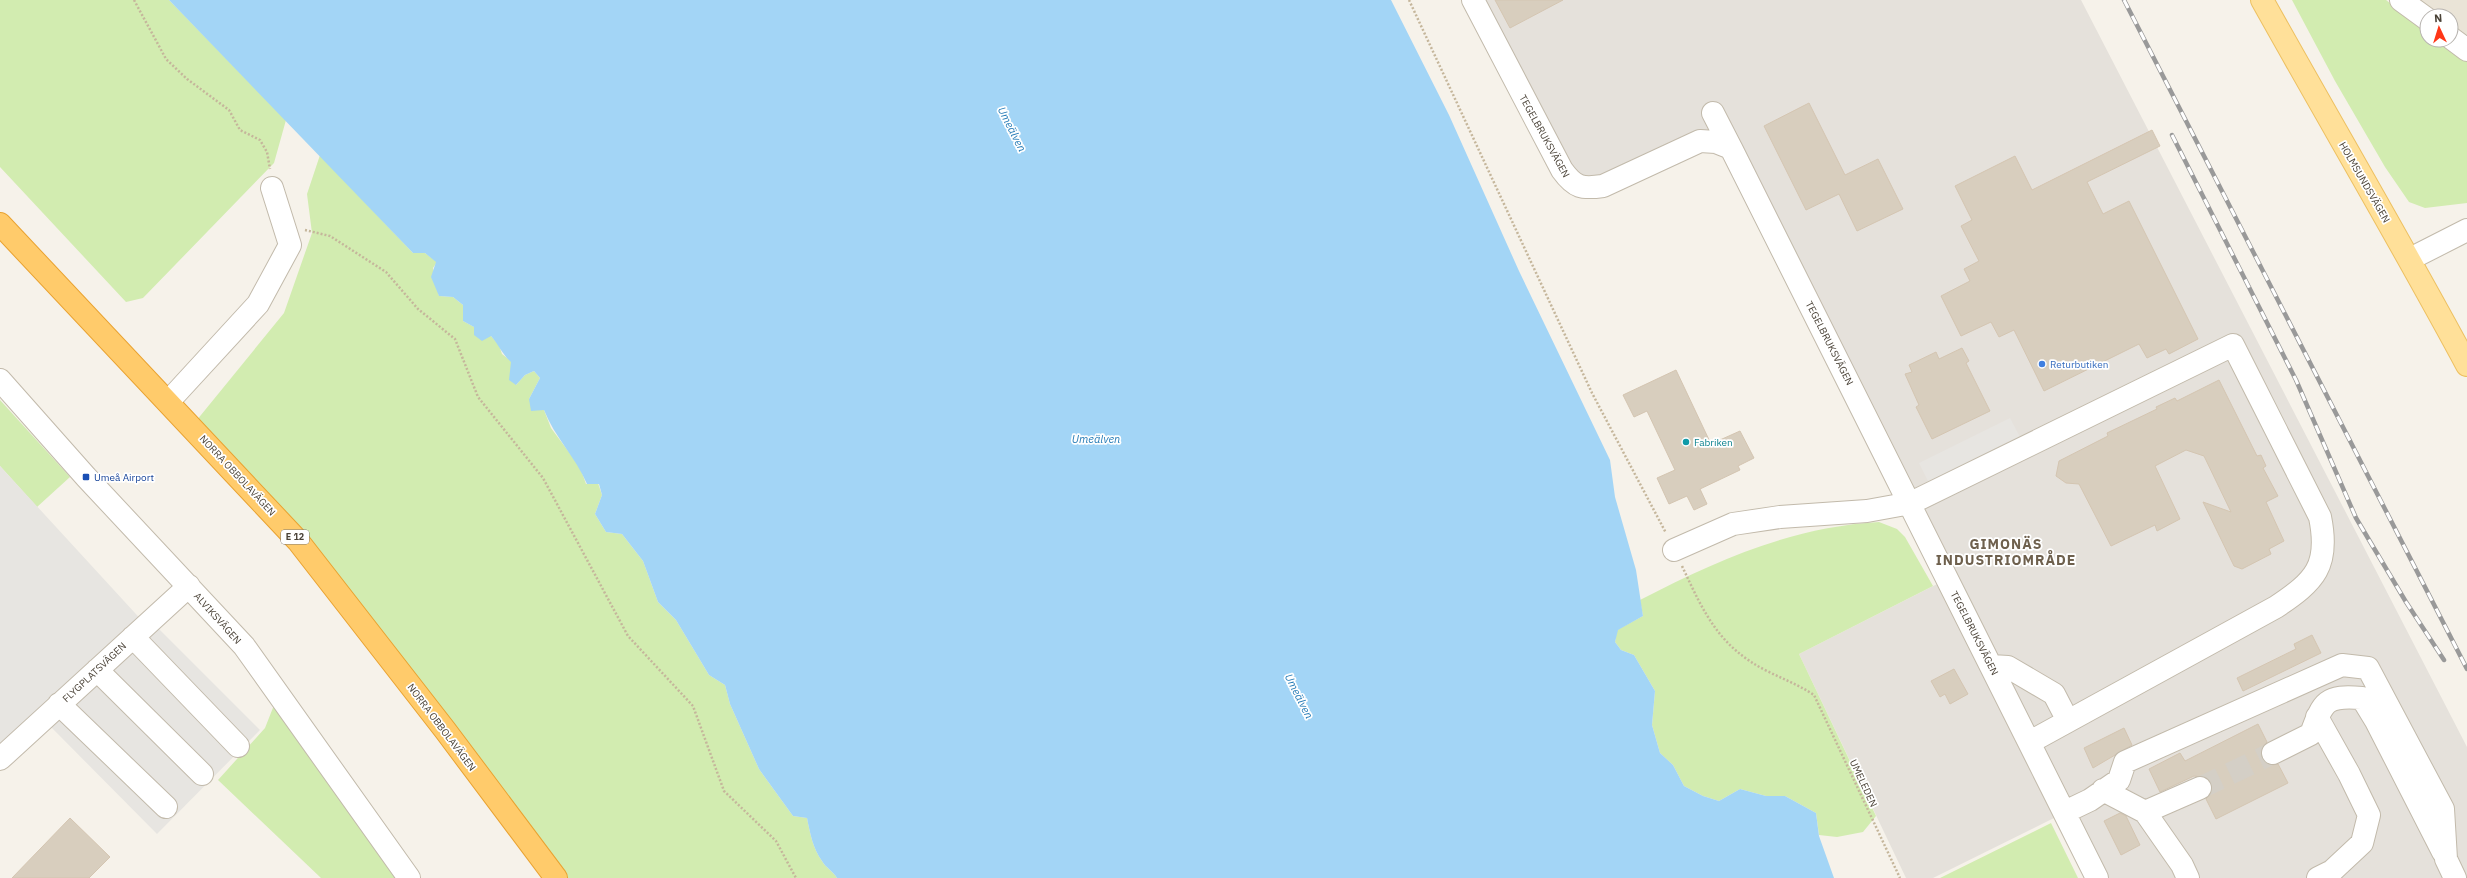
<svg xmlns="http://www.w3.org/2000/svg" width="2467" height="878" font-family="'IBM Plex Sans',sans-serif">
<rect width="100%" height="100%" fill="#f6f2ea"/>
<path fill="#eae4d7" d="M2401 0H2467V50L2451 38V16H2427Z"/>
<path fill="#e5e1db" d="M1473 0H2081L2467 747V878H2086L2054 818 1933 878H1906L1799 654 1951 577 1716 142 1603 186 1571 183Z"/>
<path fill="#d2ecb0" d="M0 0H169L286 120 274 163 143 298 126 302 0 167Z
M2292 0H2386L2427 32V40H2439L2467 60V203L2425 208 2409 202 2385 167 2335 81Z
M320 155 413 253H425L437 262 433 268 439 296 453 297 463 305V321L491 336 499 345 502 354 511 361 516 385 525 375 534 371 540 378 529 399 544 410 551 428 580 467 586 484 598 483 602 495 595 514 606 532 622 534 643 561 658 602 676 620 709 675 725 685 730 704 759 769 793 816 807 818C810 833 813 849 822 861 826 868 833 871 837 878H556L192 426 284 313 312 233 307 194Z
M0 400 70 477 37 507 0 466Z
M1879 522 1897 529 1905 537 1933 586 1799 654 1876 816 1863 832 1837 837 1819 835 1816 813 1785 796H1766L1740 789 1719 801 1703 796 1684 786 1673 765 1660 753 1652 725 1655 691 1634 655 1621 650 1615 642 1617 630 1643 616 1640 600C1717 560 1792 527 1879 522Z
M278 695 409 878H321L218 780 265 728Z
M2051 823 2078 878H1940Z"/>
<path fill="#e7e5e1" d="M2010 418 2020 437 1929 483 1919 463Z
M0 466 146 625 0 759Z
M154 624 260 730 157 834 51 727Z"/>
<path fill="#a3d5f6" d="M169 0H1391L1449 115 1519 271 1610 460 1615 497 1636 570 1643 616 1618 630 1615 642 1621 650 1634 655 1655 691 1652 725 1660 753 1673 765 1684 786 1703 796 1719 801 1740 789 1766 796H1785L1816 813 1819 836 1834 878H837C833 871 826 868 822 861 813 849 810 833 807 818L793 816 759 769 730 704 725 685 709 675 676 620 658 602 643 561 622 534 606 532 595 514 602 495 599 484H587C575 456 555 438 544 410L531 411 529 399 540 378 534 371 525 375 516 385 509 380 511 362C502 354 499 345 491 336L482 341 474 335V327L463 321V305L453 297 439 296 431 277 436 262 425 253H413Z"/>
<path fill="#d8cebe" stroke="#d4c5b1" d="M1495 0H1563L1510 28Z
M1809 103 1845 175 1878 159 1903 209 1857 231 1839 194 1806 210 1764 126Z
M2152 130 2160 146 2087 182 2103 214 2129 201 2198 339 2169 354 2166 349 2147 358 2139 344 2044 391 2014 330 1999 337 1991 322 1961 336 1941 296 1970 281 1964 269 1979 261 1961 226 1972 220 1955 186 2015 156 2032 190Z
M1962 348 1969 361 1966 363 1990 411 1932 439 1916 407 1919 405 1905 374 1912 372 1909 365 1936 352 1939 359Z
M1676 370 1711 444 1740 431 1754 458 1738 466 1740 470 1700 489 1707 504 1694 510 1687 496 1669 504 1657 478 1675 470 1647 411 1634 417 1623 395Z
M2219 380 2257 456 2261 455 2266 466 2263 468 2278 496 2266 502 2284 541 2269 549 2271 554 2242 569 2234 566 2203 502 2231 512 2204 456 2186 450 2155 466 2180 519 2157 531 2155 525 2111 546 2079 484 2066 483 2056 476 2059 461 2108 436 2107 433 2157 409 2156 407 2175 398 2177 401Z
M2312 635 2321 653 2243 691 2237 678 2296 649 2294 644Z
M1954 669 1968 694 1950 704 1945 694 1940 697 1931 681Z
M2258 724 2267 742 2261 752 2262 759 2272 765 2278 764 2288 783 2216 819 2206 799 2212 789 2207 778 2194 776 2160 792 2149 769 2180 753 2185 761Z
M2124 728 2132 745 2093 768 2084 748Z
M2120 813 2126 816 2140 845 2121 855 2104 821Z
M70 818 110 857 89 878H12Z"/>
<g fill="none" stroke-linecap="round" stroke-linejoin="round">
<path stroke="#d4cfc6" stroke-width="22" stroke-dasharray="22 11" stroke-linecap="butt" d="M2200 788 2273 753"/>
<defs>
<path id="minor" d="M1473 0 1562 170C1575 188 1582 189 1603 186L1700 141 1716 142 1731 148 2097 878
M2401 0 2427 19
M2451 38 2467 50
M1713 113 1731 148
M2410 259 2467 230
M0 380 86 477 244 646 409 878
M168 402 258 304 290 245 272 188
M1674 550 1733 524 1780 517 1867 511 1911 503 2233 345 2320 517C2330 566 2315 581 2276 607L2030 742
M133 637 238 746
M1991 666 2008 667 2054 694 2068 721
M97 670 202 774
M59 704 166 807
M2317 717 2349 774 2369 815 2362 843 2332 871 2318 878
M2273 753 2311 734C2323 701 2326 695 2362 698L2376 721 2443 852
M0 759 189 586
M2103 790 2145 812 2200 788
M2065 812 2090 800 2119 780 2125 762 2342 665 2368 668 2443 809 2446 859 2455 878
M2145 812 2182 865 2188 878"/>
<path id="major" d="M2262 0C2330 122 2401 242 2467 365"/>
<path id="highway" d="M0 224 298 541 445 730 556 878"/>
</defs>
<use href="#minor" stroke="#c2baab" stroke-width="24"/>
<use href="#major" stroke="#edc061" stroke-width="24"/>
<use href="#highway" stroke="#e9a230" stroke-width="24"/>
<path stroke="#c5b69b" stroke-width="2.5" stroke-dasharray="2 2" stroke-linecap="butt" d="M134 0 166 59 187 79 229 110 240 130 260 140 267 152 270 169
M1409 0 1592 393 1666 533
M305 230 330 236 386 272 418 309 455 339 478 397 543 478 628 636 693 706 724 791 776 841 796 878
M1682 566C1704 613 1719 647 1767 671 1783 679 1799 685 1814 695L1900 878"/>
<use href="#minor" stroke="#fff" stroke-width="22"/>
<use href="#major" stroke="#ffe099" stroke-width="22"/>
<use href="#highway" stroke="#ffcb6b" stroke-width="22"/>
<defs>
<path id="rail" d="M2124 0 2467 669
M2172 135 2296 380 2356 518 2406 602 2444 660"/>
</defs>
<use href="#rail" stroke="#999" stroke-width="4.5"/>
<use href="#rail" stroke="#fff" stroke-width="3" stroke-dasharray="9" stroke-linecap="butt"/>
</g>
<circle fill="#3f7fe0" stroke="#fff" stroke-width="1.5" cx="2042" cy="364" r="4"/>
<circle fill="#0f9aa8" stroke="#fff" stroke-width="1.5" cx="1686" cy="442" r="4"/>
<rect fill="#1a4fb4" stroke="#fff" stroke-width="1.5" x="82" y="473" width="8" height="8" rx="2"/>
<g text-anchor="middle" stroke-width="3.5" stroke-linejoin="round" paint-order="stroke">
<rect fill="#fff" stroke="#807b73" stroke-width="1" x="281" y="530" width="28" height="14" rx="3"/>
<g font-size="9" font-weight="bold" fill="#4a4237">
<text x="295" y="540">E 12</text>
</g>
<g font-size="10" fill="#4a4237" stroke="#fff">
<text transform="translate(1545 136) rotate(61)" y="4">TEGELBRUKSVÄGEN</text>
<text transform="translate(2365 182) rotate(60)" y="4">HOLMSUNDSVÄGEN</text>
<text transform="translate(1830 343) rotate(63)" y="4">TEGELBRUKSVÄGEN</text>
<text transform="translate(238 475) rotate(47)" y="4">NORRA OBBOLAVÄGEN</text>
<text transform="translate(218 618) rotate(48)" y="4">ALVIKSVÄGEN</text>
<text transform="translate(1975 633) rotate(63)" y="4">TEGELBRUKSVÄGEN</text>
<text transform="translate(94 672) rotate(-43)" y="4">FLYGPLATSVÄGEN</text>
<text transform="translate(442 727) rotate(53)" y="4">NORRA OBBOLAVÄGEN</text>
<text transform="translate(1864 783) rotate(65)" y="4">UMELEDEN</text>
</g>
<g font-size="10" fill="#366cbe" stroke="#fff" text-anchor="start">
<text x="2050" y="368">Returbutiken</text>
</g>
<g font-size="10" fill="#0d838f" stroke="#fff" text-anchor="start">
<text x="1694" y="446">Fabriken</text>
</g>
<g font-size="10" fill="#164399" stroke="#fff" text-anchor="start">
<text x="94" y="481">Umeå Airport</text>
</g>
<g font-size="11" font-style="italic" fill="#267cb7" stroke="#fff">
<text transform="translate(1012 129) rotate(63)" y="4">Umeälven</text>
<text x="1096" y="443">Umeälven</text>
<text transform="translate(1299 696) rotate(63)" y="4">Umeälven</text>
</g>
<g font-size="14" font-weight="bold" letter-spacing="1" fill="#6e604d" stroke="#fff">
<text x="2006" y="549">GIMONÄS<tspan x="2006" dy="16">INDUSTRIOMRÅDE</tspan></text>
</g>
</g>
<g transform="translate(2439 28) rotate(356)"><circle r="19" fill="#ffffff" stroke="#b7b3af"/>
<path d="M0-3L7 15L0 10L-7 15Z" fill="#ff3617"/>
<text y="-6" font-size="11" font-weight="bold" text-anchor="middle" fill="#4a4237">N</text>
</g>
</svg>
